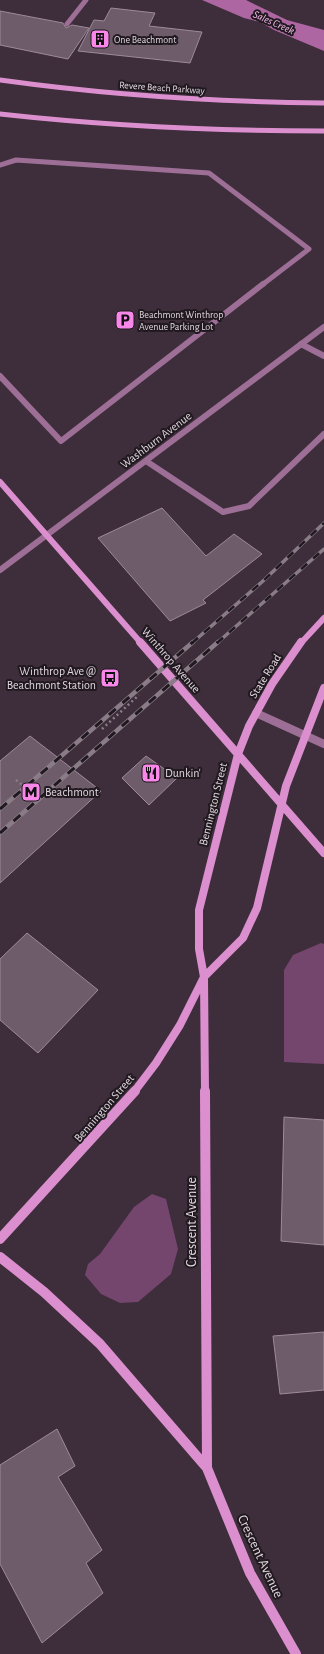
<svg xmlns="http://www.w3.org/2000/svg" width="324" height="1654" font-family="'Alegreya Sans',sans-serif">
<rect width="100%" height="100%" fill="#3e2d3b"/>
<path fill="#74466d" d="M321 943 324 944V1064L284 1062V970L293 955Z
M152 1194 166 1199 178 1249 171 1274 138 1302 120 1303 101 1294 85 1275 88 1264 100 1254 134 1207Z"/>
<path fill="#ad66a2" d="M202 0H246L287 20 324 30V51L274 30 260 22 244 18Z"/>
<path fill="#6f5c6b" stroke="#9e8a9a" d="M111 8 155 13 149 26 202 32 190 63 78 51 94 20 104 21Z
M0 11 63 23 66 28 72 25 89 28 68 59 0 45Z
M162 508 206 556 234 534 262 554 203 600 206 603 170 621 98 538Z
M30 736 101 791 0 883V761Z
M146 756 177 778 149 805 122 778Z
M27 933 98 990 38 1053 0 1020V959Z
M284 1117 324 1120V1245L281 1241Z
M324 1332V1390L280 1394 273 1336Z
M57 1429 75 1466 58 1477 102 1550 86 1563 103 1593 42 1643 0 1564V1465Z"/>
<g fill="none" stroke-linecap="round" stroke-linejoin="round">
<path stroke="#8b7d88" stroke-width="2.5" stroke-dasharray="2 3" stroke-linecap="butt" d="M102 729 139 695
M16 780 42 801"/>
<path stroke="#9e6f96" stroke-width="5" d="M67 24 86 0
M0 165 16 160 209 173 309 249 262 285"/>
<path stroke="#9e6f96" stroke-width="6" d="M301 344 324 356
M0 376 61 441 263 284
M146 461 223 512 249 506 324 434"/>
<path stroke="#9e6f96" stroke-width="6" d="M0 570 324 327"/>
<path stroke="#9e6f96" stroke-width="8" d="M256 713 324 744"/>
<path stroke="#db8fce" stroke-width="5" d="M0 80C108 95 215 102 324 103
M0 114C108 126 216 131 324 131"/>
<path stroke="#db8fce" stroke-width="6" d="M0 482 141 643
M301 643 324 618"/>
<path stroke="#db8fce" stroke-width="8" d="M140 642 324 853
M134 1092 156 1063 180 1025 204 977 243 938 257 908 286 786 324 688
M205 1092 204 977 199 949V910L238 754 249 726 272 684 301 642"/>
<path stroke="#db8fce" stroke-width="10" d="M205 1091 207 1468
M0 1239 135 1091
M0 1257 44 1292 100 1344 207 1468 250 1573 296 1654"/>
<defs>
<path id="rail-far1" d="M192 643 263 581 324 523
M217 643 324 549"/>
<path id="rail" d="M0 809 193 642
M0 833 218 642"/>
</defs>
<use href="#rail-far1" stroke="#8a7c87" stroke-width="3.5"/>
<use href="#rail" stroke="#8a7c87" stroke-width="4.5"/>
<use href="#rail-far1" stroke="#20191f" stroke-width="2.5" stroke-dasharray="8" stroke-linecap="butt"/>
<use href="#rail" stroke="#20191f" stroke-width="3" stroke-dasharray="9" stroke-linecap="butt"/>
</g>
<defs>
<symbol id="building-square" viewBox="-11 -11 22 22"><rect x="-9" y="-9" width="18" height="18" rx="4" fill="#f987e9" stroke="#20191f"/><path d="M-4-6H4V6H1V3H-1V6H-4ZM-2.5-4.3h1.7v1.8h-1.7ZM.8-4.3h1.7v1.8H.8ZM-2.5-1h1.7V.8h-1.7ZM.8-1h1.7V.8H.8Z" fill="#111"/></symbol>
<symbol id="parking-square" viewBox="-11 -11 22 22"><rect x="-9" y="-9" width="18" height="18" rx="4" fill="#f987e9" stroke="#20191f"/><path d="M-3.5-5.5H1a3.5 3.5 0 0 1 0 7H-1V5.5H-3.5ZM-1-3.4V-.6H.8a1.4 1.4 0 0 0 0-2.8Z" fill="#111"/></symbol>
<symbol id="bus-square" viewBox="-11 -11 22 22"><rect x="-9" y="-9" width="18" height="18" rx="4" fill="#f987e9" stroke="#20191f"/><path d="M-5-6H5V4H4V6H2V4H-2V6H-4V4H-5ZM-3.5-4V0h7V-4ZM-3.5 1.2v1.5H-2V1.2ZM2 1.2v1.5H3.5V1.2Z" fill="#111"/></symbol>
<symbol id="restaurant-square" viewBox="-11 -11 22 22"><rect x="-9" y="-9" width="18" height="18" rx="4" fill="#f987e9" stroke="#20191f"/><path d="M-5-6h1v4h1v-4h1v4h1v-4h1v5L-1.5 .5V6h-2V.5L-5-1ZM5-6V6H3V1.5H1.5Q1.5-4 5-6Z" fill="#111"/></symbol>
<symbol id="metro-square" viewBox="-11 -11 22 22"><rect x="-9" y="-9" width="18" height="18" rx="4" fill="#f987e9" stroke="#20191f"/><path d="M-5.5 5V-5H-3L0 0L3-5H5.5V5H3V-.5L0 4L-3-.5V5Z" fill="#111"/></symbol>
</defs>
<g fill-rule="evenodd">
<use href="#building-square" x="89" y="28" width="22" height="22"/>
<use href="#parking-square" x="114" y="309" width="22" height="22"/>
<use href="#bus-square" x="99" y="667" width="22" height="22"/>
<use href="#restaurant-square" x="140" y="762" width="22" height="22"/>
<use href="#metro-square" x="20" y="781" width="22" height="22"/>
</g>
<g text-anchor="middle" stroke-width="4" stroke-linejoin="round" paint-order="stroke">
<g font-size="10" fill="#e1d6de" stroke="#20191f" text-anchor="start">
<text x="114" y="43">One Beachmont</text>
<text x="139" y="318">Beachmont Winthrop<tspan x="139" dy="12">Avenue Parking Lot</tspan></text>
</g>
<g font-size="10" fill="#e1d6de" stroke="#20191f">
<text transform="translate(162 87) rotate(4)" y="4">Revere Beach Parkway</text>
</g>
<g font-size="11" font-style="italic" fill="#f5bceb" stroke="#20191f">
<text transform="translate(274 22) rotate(24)" y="4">Sales Creek</text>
</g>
<g font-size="12" fill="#e1d6de" stroke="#20191f">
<text transform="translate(156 440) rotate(-37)" y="4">Washburn Avenue</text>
<text transform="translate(171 660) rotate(49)" y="4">Winthrop Avenue</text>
<text transform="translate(265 676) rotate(-58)" y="4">State Road</text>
<text transform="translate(213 804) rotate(-76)" y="4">Bennington Street</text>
<text transform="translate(104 1108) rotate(-49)" y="4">Bennington Street</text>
</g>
<g font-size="12" fill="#e1d6de" stroke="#20191f" text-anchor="start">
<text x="96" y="675" text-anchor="end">Winthrop Ave @<tspan x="96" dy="14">Beachmont Station</tspan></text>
<text x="165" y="777">Dunkin'</text>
<text x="45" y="796">Beachmont</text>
</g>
<g font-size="14" fill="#e1d6de" stroke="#20191f">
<text transform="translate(191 1222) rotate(-90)" y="5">Crescent Avenue</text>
<text transform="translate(261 1556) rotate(65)" y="5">Crescent Avenue</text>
</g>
</g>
</svg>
